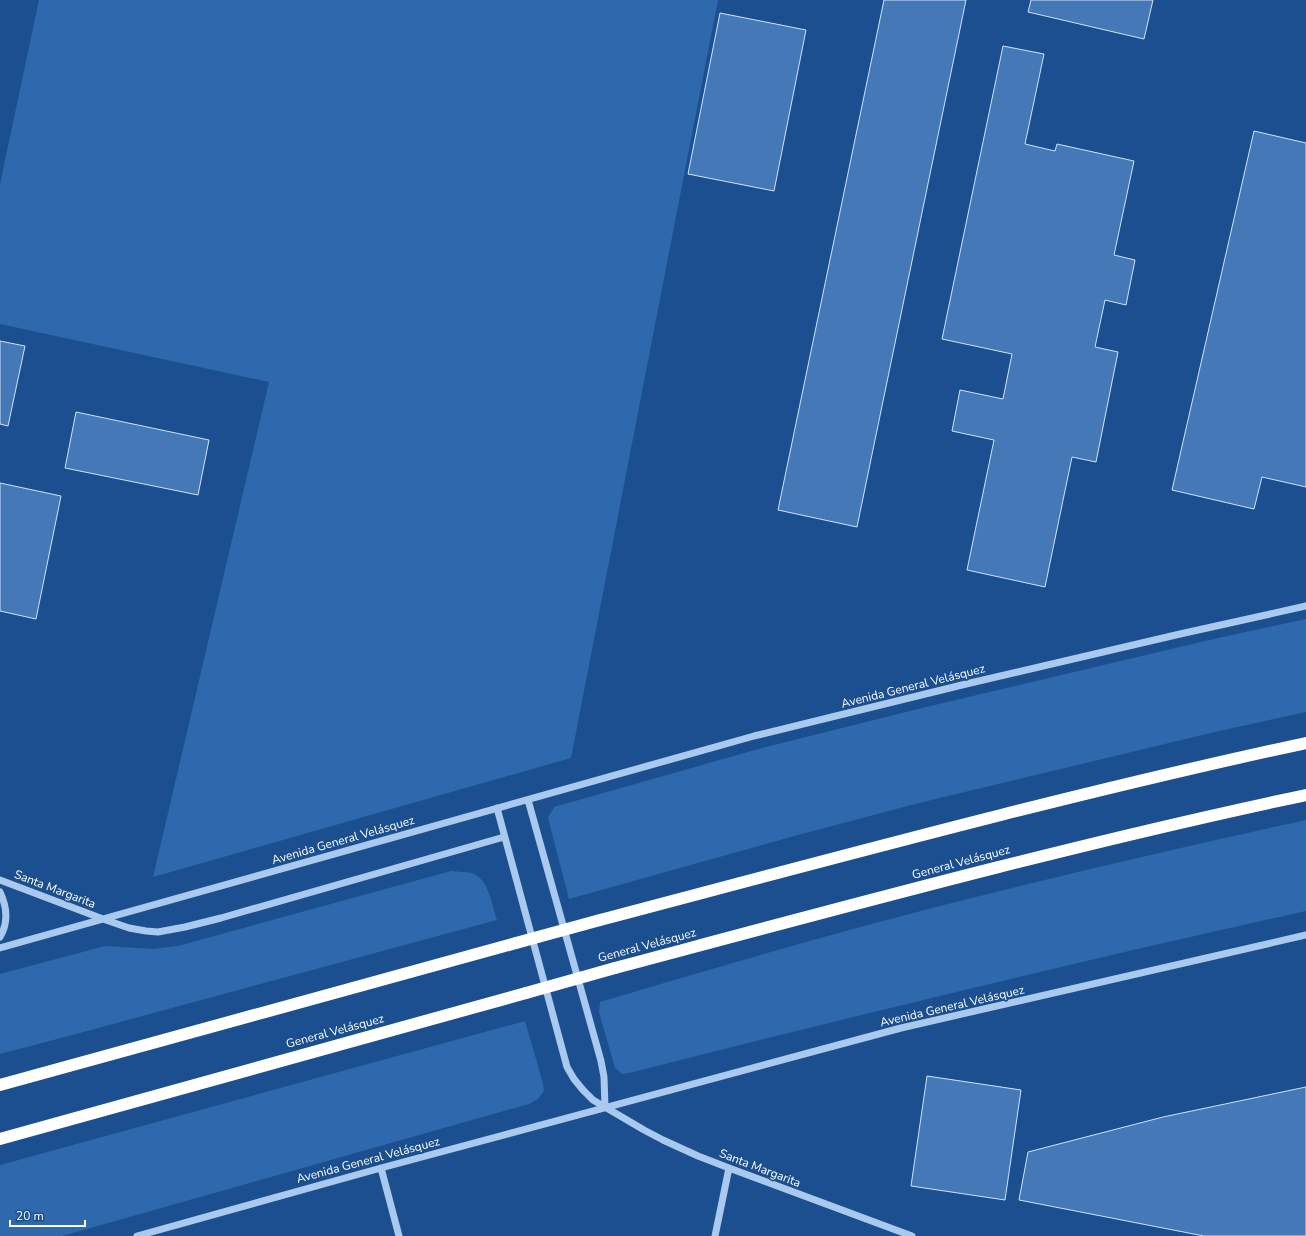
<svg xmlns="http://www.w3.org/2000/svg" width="1306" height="1236" font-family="'Nunito Sans',sans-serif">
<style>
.green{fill:#2e69ad}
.building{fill:#4478b7;stroke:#cfe3fa}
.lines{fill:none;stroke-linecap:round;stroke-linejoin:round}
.minor{stroke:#a9c9ee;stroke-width:7}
.highway{stroke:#fff;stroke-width:12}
.highway-bridge{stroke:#fff;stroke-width:12}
.labels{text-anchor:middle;stroke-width:3.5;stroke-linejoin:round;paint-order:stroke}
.street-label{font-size:12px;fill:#fff;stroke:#1b4f8f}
</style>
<rect width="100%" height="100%" fill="#1b4f8f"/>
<path class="green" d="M39,0H718L571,758L153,877L269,382L0,324V184Z
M1306,619V712L1219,731L919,803L798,835L569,899L548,818L554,807L762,748L922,708L1218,638Z
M1306,820V911C1080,961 854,1016 629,1073L622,1074L615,1068L599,1012L600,1002C688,976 776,950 864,926C1011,887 1158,852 1306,820Z
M451,871C459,872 469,871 476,875C490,884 492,906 497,920L65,1037L0,1054V974L105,946L153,949L178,946Z
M525,1021L543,1083L544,1091L538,1099L529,1104L62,1236H0V1165Z"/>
<path class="building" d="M884,0H966L857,527L778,510Z
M1031,0H1153L1144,39L1028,12Z
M720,13L806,30L774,191L688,174Z
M1003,46L1044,54L1025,144L1055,151L1057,144L1134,161L1114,255L1135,260L1126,305L1105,300L1095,347L1118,352L1096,462L1072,457L1045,587L967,570L994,440L952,431L960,390L1003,399L1012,354L942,339Z
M1254,131L1306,143V487L1262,477L1254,509L1172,490Z
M0,341L25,346L8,426L0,424Z
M76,412L209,440L198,495L65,468Z
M0,483L61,496L36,619L0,611Z
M927,1076L1021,1090L1005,1200L911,1186Z
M1306,1087V1236H1204L1019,1200L1028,1152L1163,1117Z"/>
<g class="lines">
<path class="minor" d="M528,800L601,1061L604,1077L605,1107
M497,808L567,1067L574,1079L583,1090L593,1100L644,1130L663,1140L698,1156L729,1168L912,1236
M0,880L103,919L129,928L146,931L158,932L185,927L221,918L504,837
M0,892C7,907 9,922 0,937
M0,948L754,736L966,684L1180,634L1306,606
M381,1168L399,1236
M137,1236L381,1168L901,1028L1306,935
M715,1236L729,1168"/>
<path class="highway" d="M600,920C835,858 1069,794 1306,743
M615,968C844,907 1074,844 1306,795
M0,1085L516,943
M0,1139L526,993"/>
<path class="highway-bridge" d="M516,943L600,920
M526,993L615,968"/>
</g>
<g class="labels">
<g class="street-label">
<text transform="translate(913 686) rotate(-14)" y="4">Avenida General Velásquez</text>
<text transform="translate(343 840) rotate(-16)" y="4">Avenida General Velásquez</text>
<text transform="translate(961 862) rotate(-15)" y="4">General Velásquez</text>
<text transform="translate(55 889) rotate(21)" y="4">Santa Margarita</text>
<text transform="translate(647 945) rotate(-15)" y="4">General Velásquez</text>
<text transform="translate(952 1006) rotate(-13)" y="4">Avenida General Velásquez</text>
<text transform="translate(335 1031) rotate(-15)" y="4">General Velásquez</text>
<text transform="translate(368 1160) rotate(-15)" y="4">Avenida General Velásquez</text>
<text transform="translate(760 1168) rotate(21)" y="4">Santa Margarita</text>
</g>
</g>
<path d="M10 1220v6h75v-6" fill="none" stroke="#ffffff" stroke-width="2"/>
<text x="16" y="1220" font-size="12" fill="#ffffff" stroke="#1b4f8f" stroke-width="3" paint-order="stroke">20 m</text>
</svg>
